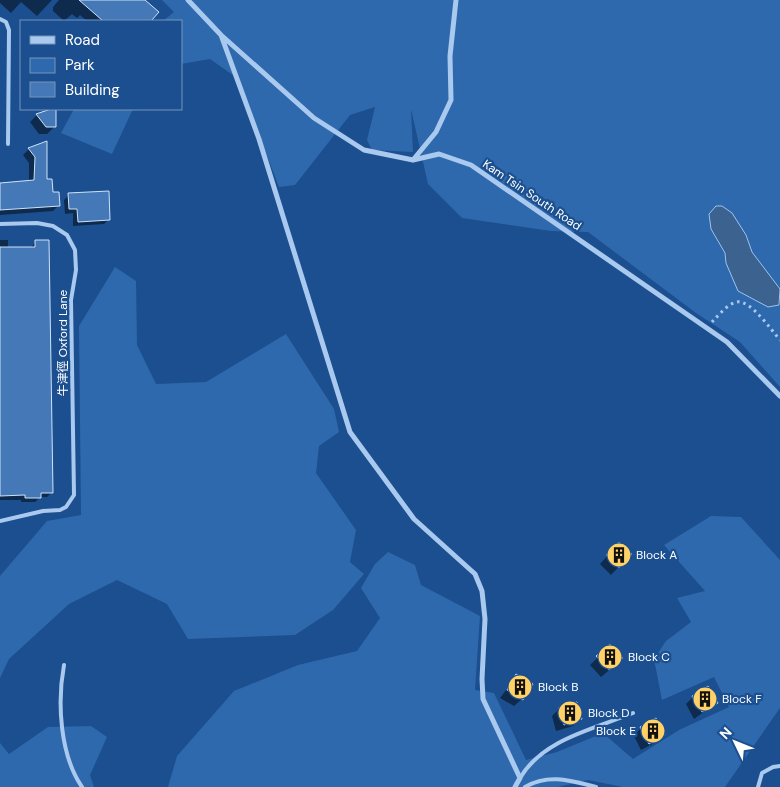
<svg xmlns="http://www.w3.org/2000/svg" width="780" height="787" font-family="'DM Sans','Noto Sans SC',sans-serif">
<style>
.green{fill:#2e69ad}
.water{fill:#3c6290;stroke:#9cc4f0}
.shadow{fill:#0007}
.building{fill:#4478b7;stroke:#cfe3fa}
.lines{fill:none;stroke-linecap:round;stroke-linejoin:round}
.path{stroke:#a9c9ee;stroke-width:3;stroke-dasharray:2.5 4;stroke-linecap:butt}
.service{stroke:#a9c9ee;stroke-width:4}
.minor{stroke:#a9c9ee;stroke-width:5}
.labels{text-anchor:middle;stroke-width:4.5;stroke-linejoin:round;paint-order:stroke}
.street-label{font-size:12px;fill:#fff;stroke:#1b4f8f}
.poi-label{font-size:12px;fill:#fff;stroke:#1b4f8f;text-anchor:start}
</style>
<rect width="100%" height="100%" fill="#1b4f8f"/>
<path class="green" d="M162,0H780V289L752,252L746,235L717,240L725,253L726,263L780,305V387L740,342L696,313L588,232L551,231L462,218L428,184L411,109L413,152L372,150L367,140L375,107L350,115L295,185L279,187L237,78L210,59L181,64V21H163L174,12Z
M74,109H133L112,154L61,133Z
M115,267L136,281L137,345L156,384L206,382L286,334L334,409L339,432L319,446L316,473L356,530L350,562L364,574L333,610L295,635L188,639L167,604L117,580L69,604L9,659L0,678V576L47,521L81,515L79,326Z
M711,516L741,517L780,560V708L725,787H623L588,780L558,787H168L177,756L234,691L298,665L357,651L380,618L361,588L375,564L388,552L415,565L421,585L480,616L475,690L494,693L526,760L557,752L603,733L633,759L679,730L729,707L714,677L662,700L654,659L666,641L691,622L677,598L705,591L664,545Z
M91,726L107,737L90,775L94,787H0V743L9,754L48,727Z"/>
<path class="water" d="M716,206H722L732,213L746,235L752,252L780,289L779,305L768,307L738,291L726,263L725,253L711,229L709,214Z"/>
<path class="shadow" d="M0,0H52L37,16L21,2L11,13L0,3Z
M59,0H144L157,12L149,21H87L80,15L77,18L72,14L64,21L53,11V7Z
M54,109V127L47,134H39L30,122L37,115Z
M46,143V181L59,205L53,211L0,215V184L29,182V163L23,155L29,149Z
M69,195L109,219L104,224L73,226V213L65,214L64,200Z
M0,240H8V248H31L36,241L52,492L47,497H40L35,502H21V500H0Z
M619,543L631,554L611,575L600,564Z
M610,646L614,666L601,677L590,665Z
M517,676L522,699L514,706L500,698Z
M693,697L716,703L694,719L686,704Z
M560,708L581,719L573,726L556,731L552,716Z
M641,728L664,735L656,742L641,750L634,736Z"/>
<path class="building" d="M79,0H145L159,12L151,21H103Z
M51,109H56V127H46L36,114Z
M47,141V179H52L53,192H59L60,206L0,210V183L34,180L35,157L28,148Z
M109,191L110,220L78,222L77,209H69L68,193Z
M35,240H49L53,493H41V498H25V495L0,496V247H35Z
M619,542L632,554L619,568L606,555Z
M610,644L623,658L609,670L596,656Z
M516,674L533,684L523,700L507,690Z
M708,686L718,703L702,712L692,696Z
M577,702L582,719L564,725L559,707Z
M656,718L665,735L649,744L640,727Z"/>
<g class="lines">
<path class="path" d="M712,322C719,315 727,304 737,302C750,299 772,331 780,340"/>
<path class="service" d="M0,19L6,22L9,30L8,144
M0,224L37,223L53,226L67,235L75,250L76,270L71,300L74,495L66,507L60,510L43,511L0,521
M64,665C57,703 60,755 82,787
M520,778C543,739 594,729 633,713
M525,787C549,773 572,781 596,787
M758,787L762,773L773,767L780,766"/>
<path class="minor" d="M188,0L221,35L314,118L364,150L413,160L439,154L471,165L727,342L780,396
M221,35L259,139L350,432L414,519L475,574L482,591L485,619L482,679L483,699L520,778L515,787
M413,160L436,132L451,100L450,56L456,0"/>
</g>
<defs>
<symbol id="building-disc" viewBox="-11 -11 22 22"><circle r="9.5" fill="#ffd166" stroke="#1b4f8f"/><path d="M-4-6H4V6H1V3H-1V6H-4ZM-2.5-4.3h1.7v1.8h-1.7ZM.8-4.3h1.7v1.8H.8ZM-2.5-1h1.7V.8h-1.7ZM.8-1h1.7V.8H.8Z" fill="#111"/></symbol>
</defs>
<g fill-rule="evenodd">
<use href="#building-disc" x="605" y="541" width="28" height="28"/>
<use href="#building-disc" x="596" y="643" width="28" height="28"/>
<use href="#building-disc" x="506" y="673" width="28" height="28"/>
<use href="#building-disc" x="691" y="685" width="28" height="28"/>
<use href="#building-disc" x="556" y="699" width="28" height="28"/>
<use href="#building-disc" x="639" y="717" width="28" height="28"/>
</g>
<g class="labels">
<g class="street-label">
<text transform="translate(532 195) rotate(34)" y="4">Kam Tsin South Road</text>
<text transform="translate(63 343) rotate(-90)" y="4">牛津徑 Oxford Lane</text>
</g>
<g class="poi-label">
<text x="636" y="559">Block A</text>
<text x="628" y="661">Block C</text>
<text x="538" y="691">Block B</text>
<text x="722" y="703">Block F</text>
<text x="588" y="717">Block D</text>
<text x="636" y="735" text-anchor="end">Block E</text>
</g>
</g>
<rect x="20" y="20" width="162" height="90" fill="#1b4f8f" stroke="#7695bc"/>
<rect x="30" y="36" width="25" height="8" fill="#a9c9ee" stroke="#7695bc"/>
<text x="65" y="45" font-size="15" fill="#ffffff">Road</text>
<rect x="30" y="58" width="25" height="15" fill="#2e69ad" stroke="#7695bc"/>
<text x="65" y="70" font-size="15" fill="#ffffff">Park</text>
<rect x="30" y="82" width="25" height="15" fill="#4478b7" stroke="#7695bc"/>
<text x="65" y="95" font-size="15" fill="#ffffff">Building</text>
<g transform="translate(735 742) rotate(313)" stroke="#1b4f8f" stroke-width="4" paint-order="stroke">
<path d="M0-4L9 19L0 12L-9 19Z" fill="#ffffff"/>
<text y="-8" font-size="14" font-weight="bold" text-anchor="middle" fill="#ffffff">N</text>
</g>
</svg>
